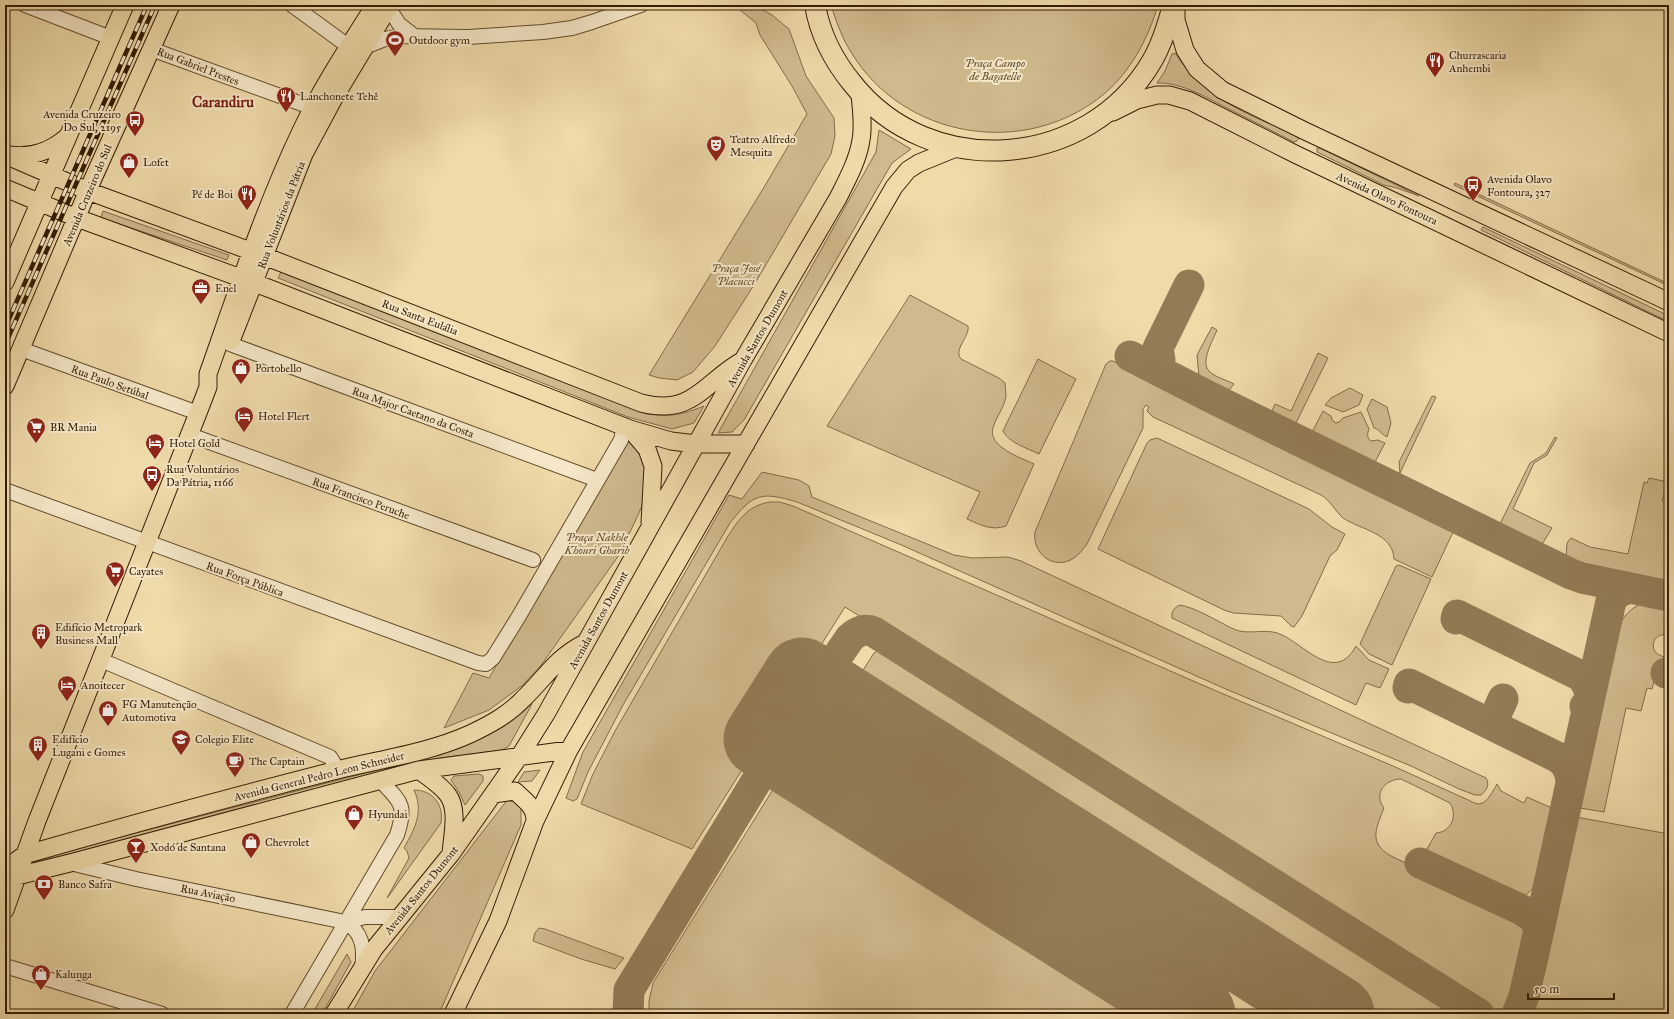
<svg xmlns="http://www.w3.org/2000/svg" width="1674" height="1019" font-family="'IM FELL Great Primer',serif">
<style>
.green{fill:#cfba8d;stroke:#826c47}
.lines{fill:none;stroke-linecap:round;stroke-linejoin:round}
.taxiway{stroke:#927c56;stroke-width:31}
.runway{stroke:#927c56;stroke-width:77}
.minor-casing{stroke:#634c2b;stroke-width:16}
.major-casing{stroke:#341d01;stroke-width:19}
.highway-casing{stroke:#341d01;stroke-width:22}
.minor{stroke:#f5e7c8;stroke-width:14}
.major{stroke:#efdaaa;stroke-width:17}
.highway{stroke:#efdaaa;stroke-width:20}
.rail-casing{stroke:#341d01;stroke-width:4.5}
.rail{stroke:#f5e7c8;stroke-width:3;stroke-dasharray:9;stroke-linecap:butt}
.labels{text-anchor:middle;stroke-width:4;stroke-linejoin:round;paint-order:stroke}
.poi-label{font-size:11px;fill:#341d01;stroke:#f5e7c8;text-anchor:start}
.park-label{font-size:11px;font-style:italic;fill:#624c2b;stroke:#f5e7c8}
.street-label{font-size:11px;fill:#341d01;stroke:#f5e7c8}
.district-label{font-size:15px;font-weight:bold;fill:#7a1f14;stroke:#f5e7c8}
</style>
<rect width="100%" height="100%" fill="#efdaaa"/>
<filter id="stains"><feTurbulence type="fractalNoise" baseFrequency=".005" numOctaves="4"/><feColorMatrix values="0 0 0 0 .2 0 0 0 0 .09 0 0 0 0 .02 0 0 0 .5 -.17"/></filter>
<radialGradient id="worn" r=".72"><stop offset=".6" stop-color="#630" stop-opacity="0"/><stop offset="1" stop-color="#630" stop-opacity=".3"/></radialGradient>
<path class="green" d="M734,5H754L772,15L789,29L806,76L834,118L835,136L831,154L754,285L715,346L693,372L677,380L659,378L649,375L763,189L807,114L792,86L760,35L756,23Z
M831,5H1158C1148,39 1131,71 1104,94C1026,159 903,139 851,52C842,38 836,21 831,5Z
M1175,53C1183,65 1192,76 1203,85C1227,108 1267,122 1297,136L1299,138L1297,141L1294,142C1273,131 1252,121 1231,110C1209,99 1182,82 1157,83L1165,71L1172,54Z
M879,130L911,149L892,163L744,420L732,432L718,433L876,152Z
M1317,148H1320L1419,196L1397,188L1384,185L1317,152Z
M1455,183L1669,284V286L1454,185Z
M103,211L229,255L227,260L101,218Z
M1483,227L1669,316V322L1481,230Z
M281,272L647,414C672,417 681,415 704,406L694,423L672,429L628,417L278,278Z
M910,295L968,326C970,337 953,349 961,359L999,378L1005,383C1005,387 1006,392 1006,396C1005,406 996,417 993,428C987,446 1021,458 1034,464L1006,526C991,531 981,525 967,519L980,492L827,426Z
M1212,327L1217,330C1213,340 1200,362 1209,371C1214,377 1227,380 1234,384L1230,389L1223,390L1199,377L1197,355Z
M1318,353L1328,358L1295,425L1271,413L1275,404L1291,411Z
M1038,359L1076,379L1039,454C1027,448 1009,443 1003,431Z
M1110,361H1113L1454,530L1432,577L1394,559C1393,533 1361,530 1343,518C1335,511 1331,501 1321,495L1153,417L1147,411L1149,407L1146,405L1143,409V428L1087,544C1083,549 1079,555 1074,558C1054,571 1032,554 1035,532L1106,364Z
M1350,388L1363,395L1359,405L1343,412L1325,405L1331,398Z
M1432,396L1436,397L1400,473L1399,462Z
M1372,399L1387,407L1391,423L1387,437C1381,434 1379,429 1374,428L1367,409Z
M1323,411L1331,416L1332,420L1336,423L1339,422L1343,418L1361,412L1369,429C1367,434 1367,438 1371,441L1378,440L1385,443L1374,464L1311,434Z
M1555,437L1557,438L1547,455L1534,463L1513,509L1552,528L1541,546L1499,526L1530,463L1546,453Z
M1157,438L1309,509L1332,527L1345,534L1337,550L1330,556L1302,616L1294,627L1291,626L1281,616L1233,613L1224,610L1098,549L1147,443L1150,440Z
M628,441L632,442L644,456L648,490L639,513L619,555L542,664L523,685L489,710L444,728L473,673L489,678Z
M762,472L799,480L809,486L812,497L954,555L972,558L1008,557L1021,561L1486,778C1490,785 1487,790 1481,795H1475L1459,789L1411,766L1228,690L899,544L797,502C760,491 753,494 730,523L623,705L588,772L577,799L573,801L566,798L583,752L729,495L742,499Z
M1649,478L1668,482L1662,501L1669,503V584L1587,568L1566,559L1567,543L1571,538L1590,547L1628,554L1644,482L1647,483Z
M770,502H780L793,506L1207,687L1393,766L1466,799C1470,801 1476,804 1479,804C1487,804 1494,789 1497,784L1501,791L1524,803L1527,797L1554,809L1537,882C1532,891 1526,896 1515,899L1428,858L1427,849L1436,833C1451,832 1458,816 1450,803L1401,779C1385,779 1373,794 1384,808C1376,828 1368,843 1391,856L1517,916L1526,924L1528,929L1508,1008L1502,1014L1489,1013L845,607L692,849L581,804L593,774L615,731L728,536C739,519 749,505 770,502Z
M1399,565L1431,579L1392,665L1369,654L1360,644L1396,566Z
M1641,604L1669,608V635C1649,631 1647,658 1669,657V665L1659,663L1652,689L1647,688L1641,711L1626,708L1604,812L1580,808L1618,628C1623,617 1629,609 1641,604Z
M1180,605C1195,608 1208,616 1222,623C1227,626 1233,629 1239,631C1253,634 1269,628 1282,635C1306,646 1335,684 1356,646L1369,660L1389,669L1380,688L1366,683L1356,705L1172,618C1171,611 1174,608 1180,605Z
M882,648L892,650L900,654L1468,1014H1339L855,709L847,701V695L874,653Z
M532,703L531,706L509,746L502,750L440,758L43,861L44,857L457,749L484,737L506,725Z
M796,765L806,767L1197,1014H649V1001L653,983L785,770Z
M540,770L532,781L518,782L524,772Z
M479,774L483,776V781L465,805L459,792L451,780L454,776Z
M414,790C433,790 444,805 441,823L388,897L387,898L409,858L407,851L404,848C415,828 424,812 414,790Z
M516,798L521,804V825L439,1014H351L375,971L508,799Z
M1576,817L1669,834V1014H1529L1539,980Z
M539,928L545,929L624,958L615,969L581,959L533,941L535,933Z
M347,954L351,962L322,1014H312Z"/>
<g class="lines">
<path class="taxiway" d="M1130,356L1212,398L1571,574L1582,578L1669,596
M1160,360L1158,348L1189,285
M1456,619L1457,615L1581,676C1588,685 1594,697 1585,706
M1666,673H1669
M1408,688L1409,684L1557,757C1567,763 1571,772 1571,784
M1499,708L1503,699
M953,816L834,740L822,727L816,710L814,696L819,683L850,638C857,631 866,628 874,632L1479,1014
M1420,863L1522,910L1531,916L1540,926
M628,1014L629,990L776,749C797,725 816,733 840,747
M1517,1014L1524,996L1533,957L1611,601L1617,593L1629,588"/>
<path class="runway" d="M1197,1014L762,739L802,676L1336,1014"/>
<defs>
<path id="minor" d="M25,5L111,38
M292,5L348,46L362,48L385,39L401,36L468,37L543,32L572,28L592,22L641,5
M388,7L399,24L413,35
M151,49L313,108
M230,344L597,480
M21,349L198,413
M190,435L533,560
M5,490L478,663L486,664L493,658L519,616L621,440L624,426
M101,660L330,757L338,770
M70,863L136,879L345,922C362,931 365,949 362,967
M345,922L365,917H399
M5,966L162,1014
M292,1014L397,835C407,805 401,802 380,780"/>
<path id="major" d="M1176,5V20L1185,50L1197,69L1222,90L1305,131L1669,302
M1113,112L1137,100L1157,95H1169L1190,101L1295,154L1669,333
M5,155L88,191L264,256L641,403C692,416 702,385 740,362
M10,155C33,158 51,151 68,136
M5,188L77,218L268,288L630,429L671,441L696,444H746
M5,282L125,5
M231,341L304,154L334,98L390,5
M5,386L92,181L171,5
M630,429L647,449L653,466L650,523
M419,770C429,778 441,785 448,795C459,810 452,836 451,854
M494,794L515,791C524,800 536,807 535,821
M5,869L24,855C128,825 232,797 337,770C381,759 428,753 470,734C489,725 508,715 523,699C545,678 556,658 583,644
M9,874L17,876L70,863L419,770L569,750
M5,910L37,821L198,413L208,387V374C237,292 264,209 301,131C322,87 349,46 375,5
M334,1014L374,949L451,854L519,757L546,714L743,360L838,198C847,180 858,160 861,140C864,125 861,109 860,93
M453,1014L498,921L535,821L569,750L894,187L908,170L919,163L956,148"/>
<path id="highway" d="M815,5C820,34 834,61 852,83C930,182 1088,170 1152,61C1162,44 1168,24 1173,5"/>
</defs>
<use href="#minor" class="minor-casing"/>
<use href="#major" class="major-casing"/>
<use href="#highway" class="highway-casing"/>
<use href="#minor" class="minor"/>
<use href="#major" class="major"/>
<use href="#highway" class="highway"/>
<defs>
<path id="rail" d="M5,328L147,5
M5,345L155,5"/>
</defs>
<use href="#rail" class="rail-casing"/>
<use href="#rail" class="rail"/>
</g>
<defs>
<symbol id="stadium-pin" viewBox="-11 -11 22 30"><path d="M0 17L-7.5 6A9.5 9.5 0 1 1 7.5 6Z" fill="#8f2418" stroke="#f5e7c8"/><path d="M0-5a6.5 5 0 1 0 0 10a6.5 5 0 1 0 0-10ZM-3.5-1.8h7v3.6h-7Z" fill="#fff"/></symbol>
<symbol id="restaurant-pin" viewBox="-11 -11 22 30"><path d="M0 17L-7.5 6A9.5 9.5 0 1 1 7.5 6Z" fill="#8f2418" stroke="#f5e7c8"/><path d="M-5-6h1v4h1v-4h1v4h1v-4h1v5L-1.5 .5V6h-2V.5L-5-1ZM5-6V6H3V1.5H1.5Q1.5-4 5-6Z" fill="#fff"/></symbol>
<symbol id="bus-pin" viewBox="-11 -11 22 30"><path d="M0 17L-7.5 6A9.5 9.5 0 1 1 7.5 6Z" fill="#8f2418" stroke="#f5e7c8"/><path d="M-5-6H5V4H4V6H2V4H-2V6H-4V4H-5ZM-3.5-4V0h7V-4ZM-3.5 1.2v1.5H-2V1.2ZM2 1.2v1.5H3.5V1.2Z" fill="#fff"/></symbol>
<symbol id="theatre-pin" viewBox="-11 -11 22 30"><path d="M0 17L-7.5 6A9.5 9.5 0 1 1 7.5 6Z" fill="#8f2418" stroke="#f5e7c8"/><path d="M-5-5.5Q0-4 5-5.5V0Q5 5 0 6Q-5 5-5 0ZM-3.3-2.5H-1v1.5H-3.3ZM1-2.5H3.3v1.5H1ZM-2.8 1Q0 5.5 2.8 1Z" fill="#fff"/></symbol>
<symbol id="shop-pin" viewBox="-11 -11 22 30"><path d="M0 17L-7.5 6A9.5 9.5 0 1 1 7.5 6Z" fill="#8f2418" stroke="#f5e7c8"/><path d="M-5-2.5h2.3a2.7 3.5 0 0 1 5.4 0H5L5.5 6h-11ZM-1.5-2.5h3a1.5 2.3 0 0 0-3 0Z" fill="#fff"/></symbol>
<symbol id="office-pin" viewBox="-11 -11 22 30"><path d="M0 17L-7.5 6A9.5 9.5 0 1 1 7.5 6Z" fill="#8f2418" stroke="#f5e7c8"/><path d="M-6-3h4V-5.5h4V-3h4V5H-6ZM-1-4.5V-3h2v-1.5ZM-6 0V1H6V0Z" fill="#fff"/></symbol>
<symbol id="hotel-pin" viewBox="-11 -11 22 30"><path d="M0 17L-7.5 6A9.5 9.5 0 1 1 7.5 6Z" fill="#8f2418" stroke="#f5e7c8"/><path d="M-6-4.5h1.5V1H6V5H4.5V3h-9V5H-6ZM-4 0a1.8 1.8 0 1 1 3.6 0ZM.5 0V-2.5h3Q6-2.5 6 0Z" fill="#fff"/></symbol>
<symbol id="supermarket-pin" viewBox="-11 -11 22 30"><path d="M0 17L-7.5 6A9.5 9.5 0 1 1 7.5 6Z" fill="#8f2418" stroke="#f5e7c8"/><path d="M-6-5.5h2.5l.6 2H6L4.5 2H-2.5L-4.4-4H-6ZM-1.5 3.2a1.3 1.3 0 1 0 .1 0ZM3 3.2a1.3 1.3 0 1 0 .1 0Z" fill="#fff"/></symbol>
<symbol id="building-pin" viewBox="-11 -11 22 30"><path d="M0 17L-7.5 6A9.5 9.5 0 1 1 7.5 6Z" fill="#8f2418" stroke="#f5e7c8"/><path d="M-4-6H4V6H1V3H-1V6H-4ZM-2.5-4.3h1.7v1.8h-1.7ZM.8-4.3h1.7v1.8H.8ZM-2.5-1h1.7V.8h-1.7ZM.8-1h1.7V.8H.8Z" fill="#fff"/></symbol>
<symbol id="school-pin" viewBox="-11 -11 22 30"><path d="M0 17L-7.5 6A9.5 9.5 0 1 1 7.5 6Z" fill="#8f2418" stroke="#f5e7c8"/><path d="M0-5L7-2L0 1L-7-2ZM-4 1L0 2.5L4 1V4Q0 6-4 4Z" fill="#fff"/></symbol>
<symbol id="cafe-pin" viewBox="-11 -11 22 30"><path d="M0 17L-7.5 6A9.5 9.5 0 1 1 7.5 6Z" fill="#8f2418" stroke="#f5e7c8"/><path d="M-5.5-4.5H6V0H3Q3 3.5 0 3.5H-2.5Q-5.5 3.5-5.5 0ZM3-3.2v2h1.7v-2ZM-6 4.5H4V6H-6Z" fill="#fff"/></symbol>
<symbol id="bar-pin" viewBox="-11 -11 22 30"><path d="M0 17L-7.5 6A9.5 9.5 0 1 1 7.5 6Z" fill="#8f2418" stroke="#f5e7c8"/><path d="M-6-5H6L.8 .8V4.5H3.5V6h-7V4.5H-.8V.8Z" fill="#fff"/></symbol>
<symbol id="bank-pin" viewBox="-11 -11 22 30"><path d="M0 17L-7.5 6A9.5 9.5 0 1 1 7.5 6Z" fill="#8f2418" stroke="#f5e7c8"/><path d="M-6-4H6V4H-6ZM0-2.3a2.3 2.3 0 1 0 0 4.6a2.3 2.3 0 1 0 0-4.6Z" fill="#fff"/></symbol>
</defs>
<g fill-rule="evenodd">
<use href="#stadium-pin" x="384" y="29" width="22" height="30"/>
<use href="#restaurant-pin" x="1424" y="50" width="22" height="30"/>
<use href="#restaurant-pin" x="275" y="85" width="22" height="30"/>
<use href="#bus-pin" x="124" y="109" width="22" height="30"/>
<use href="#theatre-pin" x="705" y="134" width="22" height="30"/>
<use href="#shop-pin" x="118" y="151" width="22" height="30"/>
<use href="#bus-pin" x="1462" y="174" width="22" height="30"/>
<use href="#restaurant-pin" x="236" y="183" width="22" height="30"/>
<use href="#office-pin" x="190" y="277" width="22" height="30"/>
<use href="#shop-pin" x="230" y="357" width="22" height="30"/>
<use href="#hotel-pin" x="233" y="405" width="22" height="30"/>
<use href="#supermarket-pin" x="25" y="416" width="22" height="30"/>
<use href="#hotel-pin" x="144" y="432" width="22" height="30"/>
<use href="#bus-pin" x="141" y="464" width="22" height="30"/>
<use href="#supermarket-pin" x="104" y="560" width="22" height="30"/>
<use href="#building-pin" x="30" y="622" width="22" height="30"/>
<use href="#hotel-pin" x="56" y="674" width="22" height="30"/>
<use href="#shop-pin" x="97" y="699" width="22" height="30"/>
<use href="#school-pin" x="170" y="728" width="22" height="30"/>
<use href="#building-pin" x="27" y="734" width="22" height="30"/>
<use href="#cafe-pin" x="224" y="750" width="22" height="30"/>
<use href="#shop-pin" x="343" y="803" width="22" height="30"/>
<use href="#shop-pin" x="240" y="831" width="22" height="30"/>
<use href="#bar-pin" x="125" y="836" width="22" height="30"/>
<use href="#bank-pin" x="33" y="873" width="22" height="30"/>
<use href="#shop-pin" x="30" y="963" width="22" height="30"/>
</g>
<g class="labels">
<g class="poi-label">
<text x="409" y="44">Outdoor gym</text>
<text x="1449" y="59">Churrascaria<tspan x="1449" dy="13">Anhembi</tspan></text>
<text x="300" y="100">Lanchonete Tehê</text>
<text x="121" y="118" text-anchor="end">Avenida Cruzeiro<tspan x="121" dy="13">Do Sul, 2195</tspan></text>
<text x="730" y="143">Teatro Alfredo<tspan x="730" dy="13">Mesquita</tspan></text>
<text x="143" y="166">Lofet</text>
<text x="1487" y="183">Avenida Olavo<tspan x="1487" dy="13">Fontoura, 327</tspan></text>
<text x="233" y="198" text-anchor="end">Pé de Boi</text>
<text x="215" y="292">Enel</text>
<text x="255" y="372">Portobello</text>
<text x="258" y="420">Hotel Flert</text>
<text x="50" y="431">BR Mania</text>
<text x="169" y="447">Hotel Gold</text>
<text x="166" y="473">Rua Voluntários<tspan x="166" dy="13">Da Pátria, 1166</tspan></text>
<text x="129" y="575">Cayates</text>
<text x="55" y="631">Edifício Metropark<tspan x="55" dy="13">Business Mall</tspan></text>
<text x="81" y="689">Anoitecer</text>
<text x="122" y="708">FG Manutenção<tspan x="122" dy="13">Automotiva</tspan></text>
<text x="52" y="743">Edifício<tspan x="52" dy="13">Lugani e Gomes</tspan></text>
<text x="195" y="743">Colegio Elite</text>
<text x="249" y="765">The Captain</text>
<text x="368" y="818">Hyundai</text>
<text x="265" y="846">Chevrolet</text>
<text x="150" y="851">Xodó de Santana</text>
<text x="58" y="888">Banco Safra</text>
<text x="55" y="978">Kalunga</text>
</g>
<g class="park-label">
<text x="995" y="67">Praça Campo<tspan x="995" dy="13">de Bagatelle</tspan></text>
<text x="736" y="272">Praça José<tspan x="736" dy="13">Placucci</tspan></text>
<text x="597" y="541">Praça Nakhle<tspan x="597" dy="13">Khouri Gharib</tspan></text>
</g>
<g class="street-label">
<text transform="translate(198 66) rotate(21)" y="4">Rua Gabriel Prestes</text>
<text transform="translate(87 195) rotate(-67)" y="4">Avenida Cruzeiro do Sul</text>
<text transform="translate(1387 198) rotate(25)" y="4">Avenida Olavo Fontoura</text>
<text transform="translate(281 215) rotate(-69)" y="4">Rua Voluntários da Pátria</text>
<text transform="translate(420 317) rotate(21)" y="4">Rua Santa Eulália</text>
<text transform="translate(757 338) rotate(-60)" y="4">Avenida Santos Dumont</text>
<text transform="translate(110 382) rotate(20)" y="4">Rua Paulo Setúbal</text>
<text transform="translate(413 412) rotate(20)" y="4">Rua Major Caetano da Costa</text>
<text transform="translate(361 498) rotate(20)" y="4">Rua Francisco Peruche</text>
<text transform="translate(245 579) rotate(20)" y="4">Rua Força Pública</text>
<text transform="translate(598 620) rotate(-61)" y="4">Avenida Santos Dumont</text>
<text transform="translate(319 776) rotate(-14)" y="4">Avenida General Pedro Leon Schneider</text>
<text transform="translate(421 890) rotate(-51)" y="4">Avenida Santos Dumont</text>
<text transform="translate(208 893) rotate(11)" y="4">Rua Aviação</text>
</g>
<g class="district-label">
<text x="223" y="107">Carandiru</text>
</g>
</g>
<rect width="1674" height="1019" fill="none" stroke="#efdaaa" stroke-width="20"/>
<rect x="6" y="6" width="1662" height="1007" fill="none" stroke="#341d01" stroke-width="2"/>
<rect x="10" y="10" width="1654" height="999" fill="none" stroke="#341d01"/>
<path d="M1528 993v6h86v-6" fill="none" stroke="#341d01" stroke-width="2"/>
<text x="1534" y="993" font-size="12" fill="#341d01" stroke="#f5e7c8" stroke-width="3" paint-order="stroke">50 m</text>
<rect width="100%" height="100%" filter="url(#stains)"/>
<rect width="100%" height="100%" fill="url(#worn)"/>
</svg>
